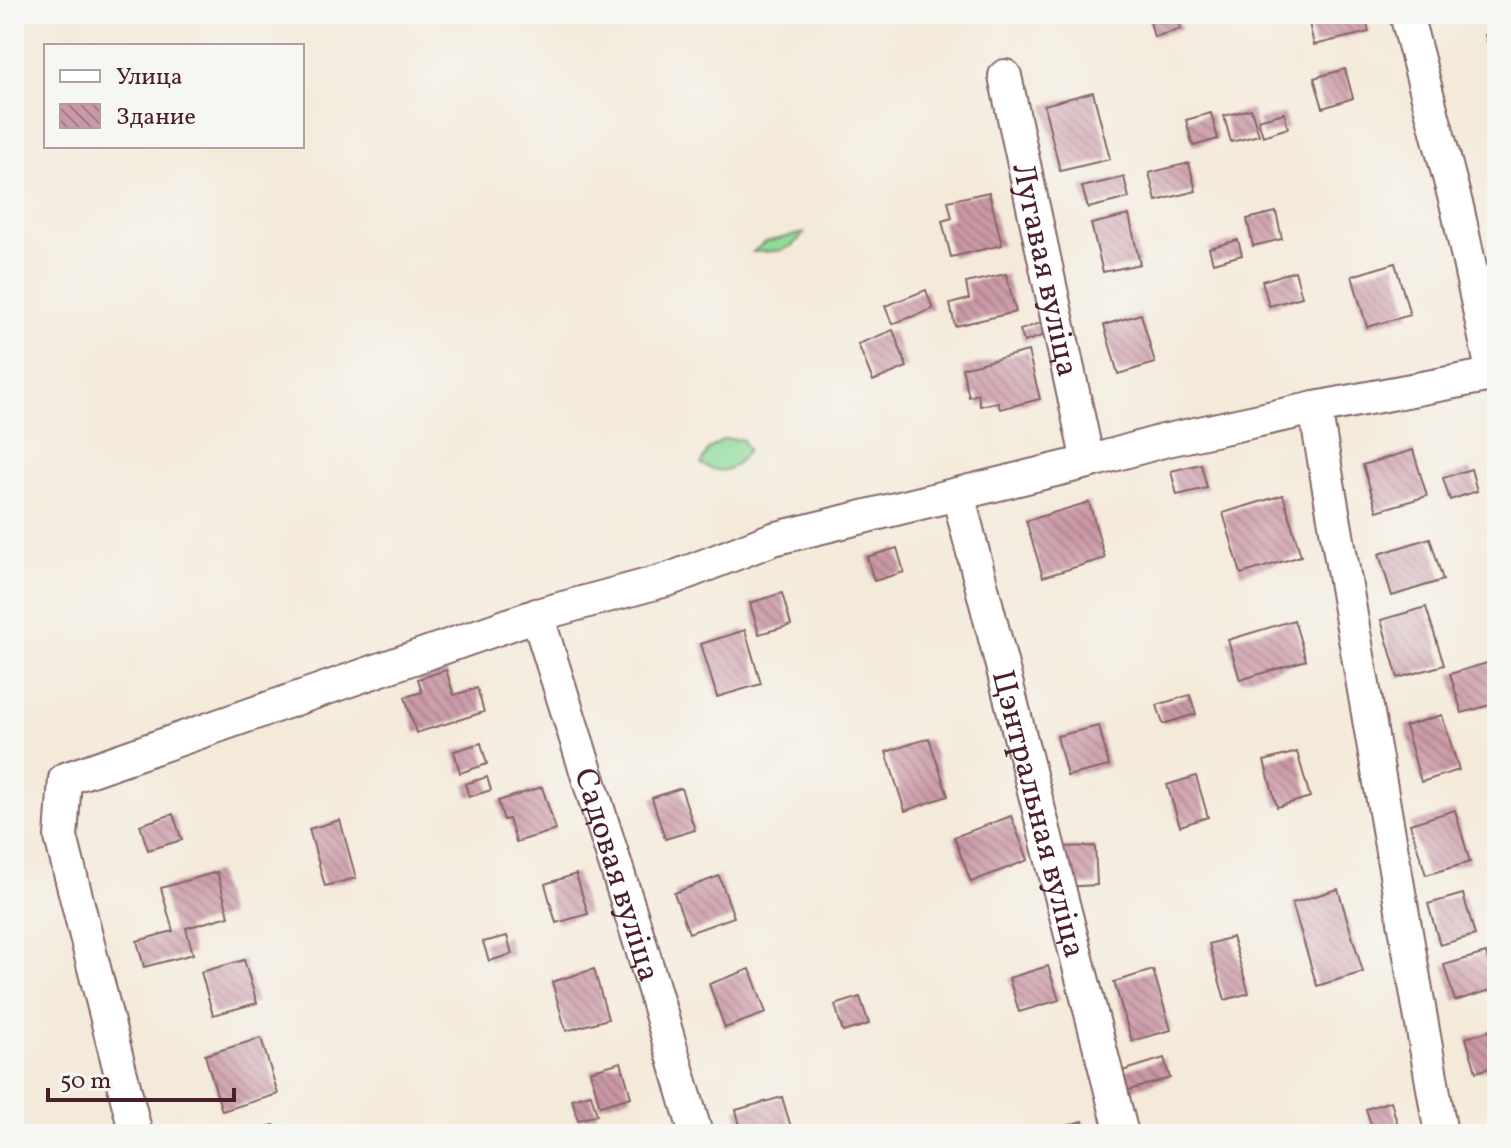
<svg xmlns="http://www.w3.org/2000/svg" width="1511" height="1148" font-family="Vollkorn,serif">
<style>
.grass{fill:#8fdb98;stroke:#6c7d62;stroke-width:2}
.building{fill:url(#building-back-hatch)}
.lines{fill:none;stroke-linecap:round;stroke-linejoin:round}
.minor-casing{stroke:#866668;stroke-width:36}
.minor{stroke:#fff;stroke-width:32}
.labels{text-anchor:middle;stroke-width:8;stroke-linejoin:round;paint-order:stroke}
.street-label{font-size:32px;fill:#4a1f2b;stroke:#f6f6f2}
</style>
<defs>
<pattern id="building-back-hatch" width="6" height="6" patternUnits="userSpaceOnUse" patternTransform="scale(2)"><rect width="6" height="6" fill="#ca98a6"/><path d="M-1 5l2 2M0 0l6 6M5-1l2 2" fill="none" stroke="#a67b87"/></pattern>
</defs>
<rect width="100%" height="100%" fill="#f6f6f2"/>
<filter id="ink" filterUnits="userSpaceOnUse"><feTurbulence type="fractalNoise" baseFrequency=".0125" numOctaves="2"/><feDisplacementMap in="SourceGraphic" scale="16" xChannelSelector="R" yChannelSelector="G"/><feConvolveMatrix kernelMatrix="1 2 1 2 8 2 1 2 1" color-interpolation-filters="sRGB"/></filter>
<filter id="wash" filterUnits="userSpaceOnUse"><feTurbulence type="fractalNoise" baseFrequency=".006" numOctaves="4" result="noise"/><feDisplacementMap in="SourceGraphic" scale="32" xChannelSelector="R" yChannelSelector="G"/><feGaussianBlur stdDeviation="1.8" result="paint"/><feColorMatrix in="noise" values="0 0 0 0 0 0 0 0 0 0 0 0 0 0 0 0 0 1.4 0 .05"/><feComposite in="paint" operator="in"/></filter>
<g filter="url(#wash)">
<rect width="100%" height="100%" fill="#f4ead9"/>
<path class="grass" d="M804,233C789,254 777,251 753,252L765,242Z
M724,439H742L748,450C734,470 723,477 701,464L708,450Z"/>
<g id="blocks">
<path class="building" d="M1148,14H1177L1181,29L1154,37Z
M1307,14H1365L1369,32L1314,45Z
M1497,31V73H1496L1485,35Z
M1345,69L1353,98L1323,108L1314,78Z
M1093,92L1110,159L1060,171L1044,105Z
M1251,109L1259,135L1231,142L1224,116Z
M1211,113L1218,139L1193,146L1186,120Z
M1284,113L1288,128L1263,136L1258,120Z
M1189,163L1196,191L1156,201L1149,173Z
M1124,177L1129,198L1088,208L1082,187Z
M989,192L1002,245L951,257L942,221L952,218L948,201Z
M1276,212L1282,239L1253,246L1247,219Z
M1129,215L1140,264L1103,272L1091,224Z
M1238,240L1242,255L1213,263L1209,248Z
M1395,263L1410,315L1367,327L1352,276Z
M1295,271L1302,297L1269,306L1262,281Z
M1006,274L1016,312L955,326L950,304L969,299L966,283Z
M926,290L933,309L892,324L885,306Z
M1141,314L1155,363L1118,374L1104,325Z
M1043,322L1048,334L1024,342L1020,330Z
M893,330L907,367L873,381L858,344Z
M1028,351L1040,399L1000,409L998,402L980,406L978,394L969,397L962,368Z
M1413,450L1427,496L1377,511L1363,465Z
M1201,464L1207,488L1177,495L1171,471Z
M1471,469L1477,491L1450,500L1443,478Z
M1283,495L1301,556L1241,574L1223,513Z
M1089,502L1105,558L1043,577L1026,521Z
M1430,538L1443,580L1392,596L1379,554Z
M897,548L904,572L874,581L867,557Z
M782,593L791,625L759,634L750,603Z
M1426,607L1444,665L1398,678L1381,620Z
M1294,620L1306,660L1240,680L1228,640Z
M745,630L761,684L717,697L701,644Z
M1497,660V703L1462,713L1450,674Z
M446,670L454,695L477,688L484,712L416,733L405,697L422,692L418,679Z
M1190,695L1196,714L1163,724L1157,705Z
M1442,715L1459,770L1421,782L1405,726Z
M1099,726L1109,766L1067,776L1057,736Z
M929,738L948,796L905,811L886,752Z
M481,743L487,764L460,773L454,751Z
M1297,752L1310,797L1277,807L1264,761Z
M1196,776L1208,817L1180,826L1167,785Z
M487,777L491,790L469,797L465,784Z
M542,787L556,830L516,842L509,819L504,820L498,801Z
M681,788L695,830L665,839L652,798Z
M1455,810L1470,862L1426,875L1410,824Z
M173,814L182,840L148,850L140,825Z
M1011,816L1028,860L971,882L954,837Z
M340,820L356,878L325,886L309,829Z
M1095,846L1097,885L1063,887L1061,847Z
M217,872L229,916L186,928L193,954L144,967L137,941L173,931L161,888Z
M576,874L588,914L556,923L545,884Z
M719,876L734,917L689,933L674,893Z
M1338,889L1363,972L1317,986L1292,903Z
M1463,894L1475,935L1440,945L1428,904Z
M507,936L512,954L489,961L483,942Z
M1232,937L1249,993L1225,1000L1209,944Z
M1486,953L1497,988L1455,1001L1444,965Z
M244,960L257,1003L213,1015L201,972Z
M1048,966L1059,1000L1019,1012L1009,978Z
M594,969L608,1019L566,1031L552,982Z
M750,969L766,1013L725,1028L709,984Z
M1153,970L1171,1030L1132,1041L1114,982Z
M860,997L869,1024L843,1032L835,1005Z
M1497,1028V1066L1476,1072L1466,1038Z
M261,1038L278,1094L222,1111L205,1055Z
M1164,1058L1170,1078L1119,1093L1113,1074Z
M621,1062L631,1097L600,1106L590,1071Z
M591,1094L597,1115L578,1120L572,1099Z
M782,1097L793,1134H742L736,1110Z
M1391,1101L1400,1134H1374L1366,1109Z
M1083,1121L1087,1134H1054L1053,1130Z
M274,1125L277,1134H244V1133Z"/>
</g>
</g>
<g filter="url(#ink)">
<use href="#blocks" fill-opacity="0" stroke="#866668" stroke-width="2"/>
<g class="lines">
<defs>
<g id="minor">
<path d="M1406,14L1458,211L1493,375"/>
<path id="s1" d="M1005,76L1088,462"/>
<path d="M1315,408L1441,1134"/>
<path id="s2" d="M958,494L1122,1134"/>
<path id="s3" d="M537,615L642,949L696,1134"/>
<path d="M136,1134L61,837L65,779L537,615L670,579L773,539L1088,462L1163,441L1315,408L1497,374"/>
</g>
</defs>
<use href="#minor" class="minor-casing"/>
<use href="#minor" class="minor"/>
</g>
</g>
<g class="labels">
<g class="street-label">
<text dy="11" stroke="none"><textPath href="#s1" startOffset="198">Лугавая вуліца</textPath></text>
<text dy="11" stroke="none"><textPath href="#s2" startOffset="330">Цэнтральная вуліца</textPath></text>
<text dy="11" stroke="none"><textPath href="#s3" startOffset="272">Садовая вуліца</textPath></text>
</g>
</g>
<rect width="1511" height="1148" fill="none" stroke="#f6f6f2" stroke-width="48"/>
<rect x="44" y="44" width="260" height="104" fill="#f6f6f2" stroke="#b1a0a2" stroke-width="2"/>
<rect x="60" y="70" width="40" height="12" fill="#ffffff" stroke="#b1a0a2" stroke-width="2"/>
<text x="116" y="84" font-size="24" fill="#4a1f2b">Улица</text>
<rect x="60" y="104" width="40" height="24" fill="url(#building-back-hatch)" stroke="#b1a0a2" stroke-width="2"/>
<text x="116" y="124" font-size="24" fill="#4a1f2b">Здание</text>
<path d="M48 1088v12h186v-12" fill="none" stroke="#4a1f2b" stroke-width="4"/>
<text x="60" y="1088" font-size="24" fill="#4a1f2b" stroke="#f6f6f2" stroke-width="6" paint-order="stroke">50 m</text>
</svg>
